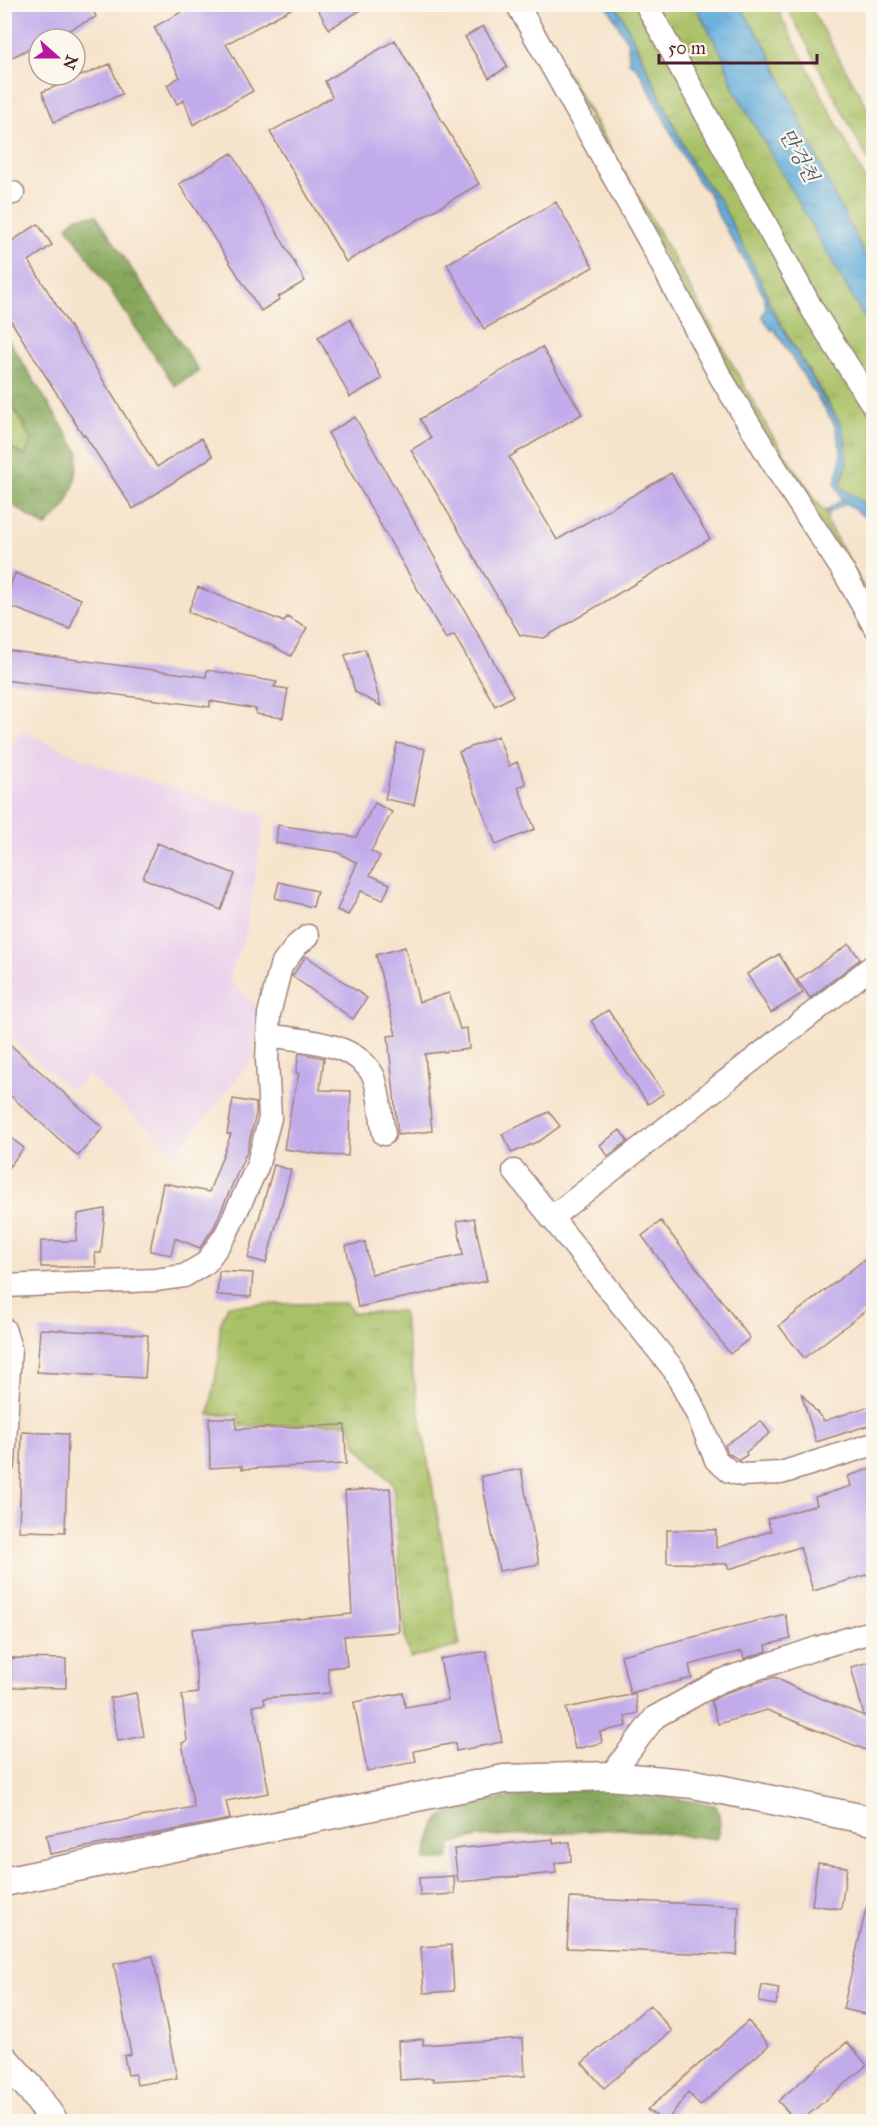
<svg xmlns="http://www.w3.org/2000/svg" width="878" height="2126" font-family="'IM FELL Great Primer','Noto Serif KR',serif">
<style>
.built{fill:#ead1ec}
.grass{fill:url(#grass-tufts);stroke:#7a7048;stroke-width:1.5}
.forest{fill:url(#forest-crowns);stroke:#686343;stroke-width:1.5}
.water{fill:url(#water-ripples);stroke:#566683;stroke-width:1.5}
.building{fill:#c1abeb}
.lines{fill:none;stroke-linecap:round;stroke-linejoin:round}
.minor-casing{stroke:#a0817b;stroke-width:25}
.tertiary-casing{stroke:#a0817b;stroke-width:31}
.minor{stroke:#fff;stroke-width:22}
.tertiary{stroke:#fff;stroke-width:28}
.labels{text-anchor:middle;stroke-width:4.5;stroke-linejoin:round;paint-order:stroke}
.water-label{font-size:20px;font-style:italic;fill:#545871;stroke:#fbf7ec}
</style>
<defs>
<pattern id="grass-tufts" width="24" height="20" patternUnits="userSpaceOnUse" patternTransform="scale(1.5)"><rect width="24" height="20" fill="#a9c166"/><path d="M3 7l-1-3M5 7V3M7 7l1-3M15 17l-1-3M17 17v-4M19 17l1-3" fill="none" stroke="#93a559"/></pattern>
<pattern id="forest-crowns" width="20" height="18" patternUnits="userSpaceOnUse" patternTransform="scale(1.5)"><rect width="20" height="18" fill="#86a75b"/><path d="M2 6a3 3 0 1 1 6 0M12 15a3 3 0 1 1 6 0" fill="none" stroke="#70874b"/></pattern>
<pattern id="water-ripples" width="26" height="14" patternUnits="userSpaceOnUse" patternTransform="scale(1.5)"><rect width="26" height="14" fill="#63addb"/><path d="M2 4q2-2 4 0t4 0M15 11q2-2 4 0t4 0" fill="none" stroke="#548cb2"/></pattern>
</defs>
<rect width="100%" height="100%" fill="#fbf7ec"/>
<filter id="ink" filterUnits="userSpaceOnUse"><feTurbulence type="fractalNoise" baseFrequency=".0167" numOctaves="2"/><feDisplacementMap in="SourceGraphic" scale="12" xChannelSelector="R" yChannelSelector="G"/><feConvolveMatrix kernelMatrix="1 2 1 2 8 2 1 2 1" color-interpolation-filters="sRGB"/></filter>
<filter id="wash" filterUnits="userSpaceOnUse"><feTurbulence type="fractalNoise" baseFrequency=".008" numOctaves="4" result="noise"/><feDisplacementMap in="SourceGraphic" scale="24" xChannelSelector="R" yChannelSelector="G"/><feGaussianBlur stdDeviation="1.35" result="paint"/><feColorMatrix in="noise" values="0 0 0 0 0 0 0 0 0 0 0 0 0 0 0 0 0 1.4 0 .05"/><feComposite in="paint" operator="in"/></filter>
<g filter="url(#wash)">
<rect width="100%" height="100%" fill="#f6e3cb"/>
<path class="built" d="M21,731L103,767L265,815L246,932L228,979L262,1012L252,1060L176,1153L88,1075L72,1090L5,1033V755Z"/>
<path class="grass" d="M528,5L676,262L770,432L821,508L828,514L827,522L873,604L758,426Z
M616,5H642L873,414V512L840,486L847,464L845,438L840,423L770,306L765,289L720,201L693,166L637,46Z
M649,5H695L723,57L734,89L873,333V404Z
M739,5H775L873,194V271L830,187L768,50Z
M786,5H809L873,118V169Z
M4,391L31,440L26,457L5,444Z
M345,1303L355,1313L402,1311L460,1646L410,1658L405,1638L393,1484L357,1446L349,1423L241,1426L238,1415H209L219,1358L220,1325L228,1305Z"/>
<path class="forest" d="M96,215L199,371L175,386L67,226L77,217Z
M5,334L79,453L75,482L65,507L45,527L11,504L5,493V444L25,456L31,440L5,391Z
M590,1789L637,1792L715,1805C721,1814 721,1829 716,1839L621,1829L478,1837L451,1844L448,1860H425C428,1849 430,1830 438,1821C457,1797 558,1791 590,1789Z"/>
<path class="water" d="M607,5H615L621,14L693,166L720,201L765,289L770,306L824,399L840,423L845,438L847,464L840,486L872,510L873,523L845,503L828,514L826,510L842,500L835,483L840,466L841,450L835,425L774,329L771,330L762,316L766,308L764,297L754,277L719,217L708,192L699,183L687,164L642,76L638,69L629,62L628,43Z
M695,5H739L768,50L830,187L873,271V333L734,89L723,57Z"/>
<g id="blocks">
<path class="building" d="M13,4H90L96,17L50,39H39V44L4,61V9Z
M196,4H300L226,44L253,91L193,125L184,100L177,104L167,85L180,77L154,27Z
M315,4H371L329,29Z
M483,26L508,67L489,78L465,37Z
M395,40L479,184L346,262L270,132L332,97L325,81Z
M110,64L122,94L54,122L42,92Z
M232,153L305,281L278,297L280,299L261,311L179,184Z
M556,202L593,267L484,329L447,264Z
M38,224L52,245L29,261L157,467L201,438L213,456L133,509L84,434L83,435L4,310V246Z
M350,319L382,379L350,397L318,337Z
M542,347L582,414L509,457L557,540L671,473L710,539L544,638L520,635L411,450L431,438L420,419Z
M355,417L513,696L495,706L454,635L446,639L328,433Z
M15,573L81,599L70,629L4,604Z
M198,587L284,622L287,617L307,628L291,656L271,645L188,612Z
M365,649L381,706L355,692L345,655Z
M4,650L206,677L207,670L277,682L274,687L288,689L283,718L256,714V709L210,701V707L4,680Z
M498,736L509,766L517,762L526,784L518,787L535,829L496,845L459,752Z
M397,743L425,749L414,805L385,799Z
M375,803L392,812L371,851L380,856L370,875L390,884L383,900L361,891L348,915L337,910L357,863L337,852L276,843L278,825L356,837Z
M157,843L235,874L221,910L143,878Z
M279,882L317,891L313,907L275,898Z
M849,944L860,959L810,998L797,980Z
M405,947L419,1002L449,993L460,1029L467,1028L469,1049L425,1054L432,1131L398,1135L388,1036L396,1035L376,955Z
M779,954L803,993L771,1013L747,974Z
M306,956L367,998L353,1019L292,976Z
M608,1010L664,1093L648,1104L591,1021Z
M4,1039L103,1128L78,1156L4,1090Z
M299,1053L324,1058L320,1090L351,1091L348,1156L326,1155L284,1149L292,1102L299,1074L296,1073Z
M233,1099L256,1103V1114L247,1151L214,1227L200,1248L175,1238L171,1255L150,1251L163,1183L209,1192L231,1134H227Z
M549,1112L560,1126L541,1140L512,1153L502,1134Z
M620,1130L628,1141L608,1156L600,1145Z
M4,1133L24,1148L4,1173Z
M274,1165L291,1170L266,1263L248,1258Z
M105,1209L101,1253H95L96,1267H41V1241H76L78,1214Z
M474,1218L487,1281L358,1307L346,1246L365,1242L371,1274L463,1255L457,1221Z
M661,1221L750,1338L730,1354L642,1236Z
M873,1253V1305L804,1358L779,1326Z
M219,1271L253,1273L251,1297L217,1295Z
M40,1329L148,1335L145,1378L37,1372Z
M801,1393L824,1421L873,1405V1424L816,1442Z
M209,1418H236V1429L345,1425L346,1464L242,1469V1466L210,1468Z
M761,1421L770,1433L746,1452L747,1455L739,1460L727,1452L725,1445Z
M22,1432L68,1434L65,1532L19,1531Z
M873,1468V1573L813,1591L800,1547L729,1569L727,1564L667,1563V1530H716V1548L771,1531L767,1519L817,1505L815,1497L851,1486L848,1476Z
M521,1469L539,1564L499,1571L481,1476Z
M390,1488L399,1632L344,1636L347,1666L328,1668L330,1693L264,1698L265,1704L253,1706L269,1793L226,1801L230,1819L50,1854L46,1835L194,1807L182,1743L187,1741L182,1695L198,1693L192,1629L352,1614L345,1491Z
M785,1614L791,1639L766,1645L767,1651L744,1659L742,1651L689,1665L692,1678L630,1693L621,1655Z
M486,1651L502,1742L456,1751L455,1743L414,1751L416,1762L367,1771L354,1702L403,1693L405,1707L448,1700L440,1659Z
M11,1658L66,1659V1688L11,1687Z
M873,1661V1753L767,1710L718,1724L711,1701L725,1693L775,1677L791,1686L864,1716L851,1667Z
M136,1693L144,1736L118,1741L110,1698Z
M635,1694L638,1713L625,1716L627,1726L600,1732L602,1743L575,1749L566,1708Z
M553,1839V1843L570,1842L571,1861L555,1863L556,1873L458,1882L454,1849Z
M818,1863L847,1867L841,1909L812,1905Z
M454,1876L455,1894L420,1896L419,1878Z
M570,1898L739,1906L737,1955L567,1948Z
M867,1905L873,1906V2016L843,2009Z
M451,1945L454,1991L424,1993L421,1947Z
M153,1956L177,2078L137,2085L135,2074L128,2075L124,2056L131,2054L114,1964Z
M762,1985L779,1988L776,2005L759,2002Z
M650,2005L672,2031L604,2088L582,2063Z
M748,2021L769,2045L700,2106L688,2092L667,2121H664L647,2110Z
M523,2038L525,2076L433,2081V2078L400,2080L398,2041L423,2039V2045Z
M847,2042L867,2065L801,2121H796L778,2101Z"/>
</g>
</g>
<g filter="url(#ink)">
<use href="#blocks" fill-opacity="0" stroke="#a0817b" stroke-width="1.5"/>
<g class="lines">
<defs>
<path id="minor" d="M517,4L651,244L720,376L777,470L845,574L874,626
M646,4L812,309L874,407
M4,193H13
M268,1035C302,1041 354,1041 373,1075C379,1087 381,1120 384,1134
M514,1171L674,1370L698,1416L716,1460L729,1471L742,1475L781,1473L874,1444
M551,1218L874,965
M4,1286L155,1280L184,1276L206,1263L226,1234L257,1167L270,1118L267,1060L269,1014L281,966L297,945L308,936
M4,1329L10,1348L4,1463
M610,1776L655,1717L720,1681L817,1648L874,1631"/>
<path id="tertiary" d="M4,1882L504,1779L610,1776L694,1784L874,1821
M4,2059L32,2090L54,2122"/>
</defs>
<use href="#minor" class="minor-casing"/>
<use href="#tertiary" class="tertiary-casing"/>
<use href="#minor" class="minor"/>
<use href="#tertiary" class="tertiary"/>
</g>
</g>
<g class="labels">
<g class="water-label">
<text transform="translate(799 155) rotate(61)" y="7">만겅천</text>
</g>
</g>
<rect width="878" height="2126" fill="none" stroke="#fbf7ec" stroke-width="24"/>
<g transform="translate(57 57) rotate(111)"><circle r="28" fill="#fbf7ec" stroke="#b4a19f" stroke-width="1.5"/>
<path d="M0-4.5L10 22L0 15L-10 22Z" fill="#b5179e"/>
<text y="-9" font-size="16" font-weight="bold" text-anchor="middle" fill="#4a1f2b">N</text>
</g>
<path d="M659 54v9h158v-9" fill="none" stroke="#4a1f2b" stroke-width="3"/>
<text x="668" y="54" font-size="18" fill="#4a1f2b" stroke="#fbf7ec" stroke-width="4.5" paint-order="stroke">50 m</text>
</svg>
